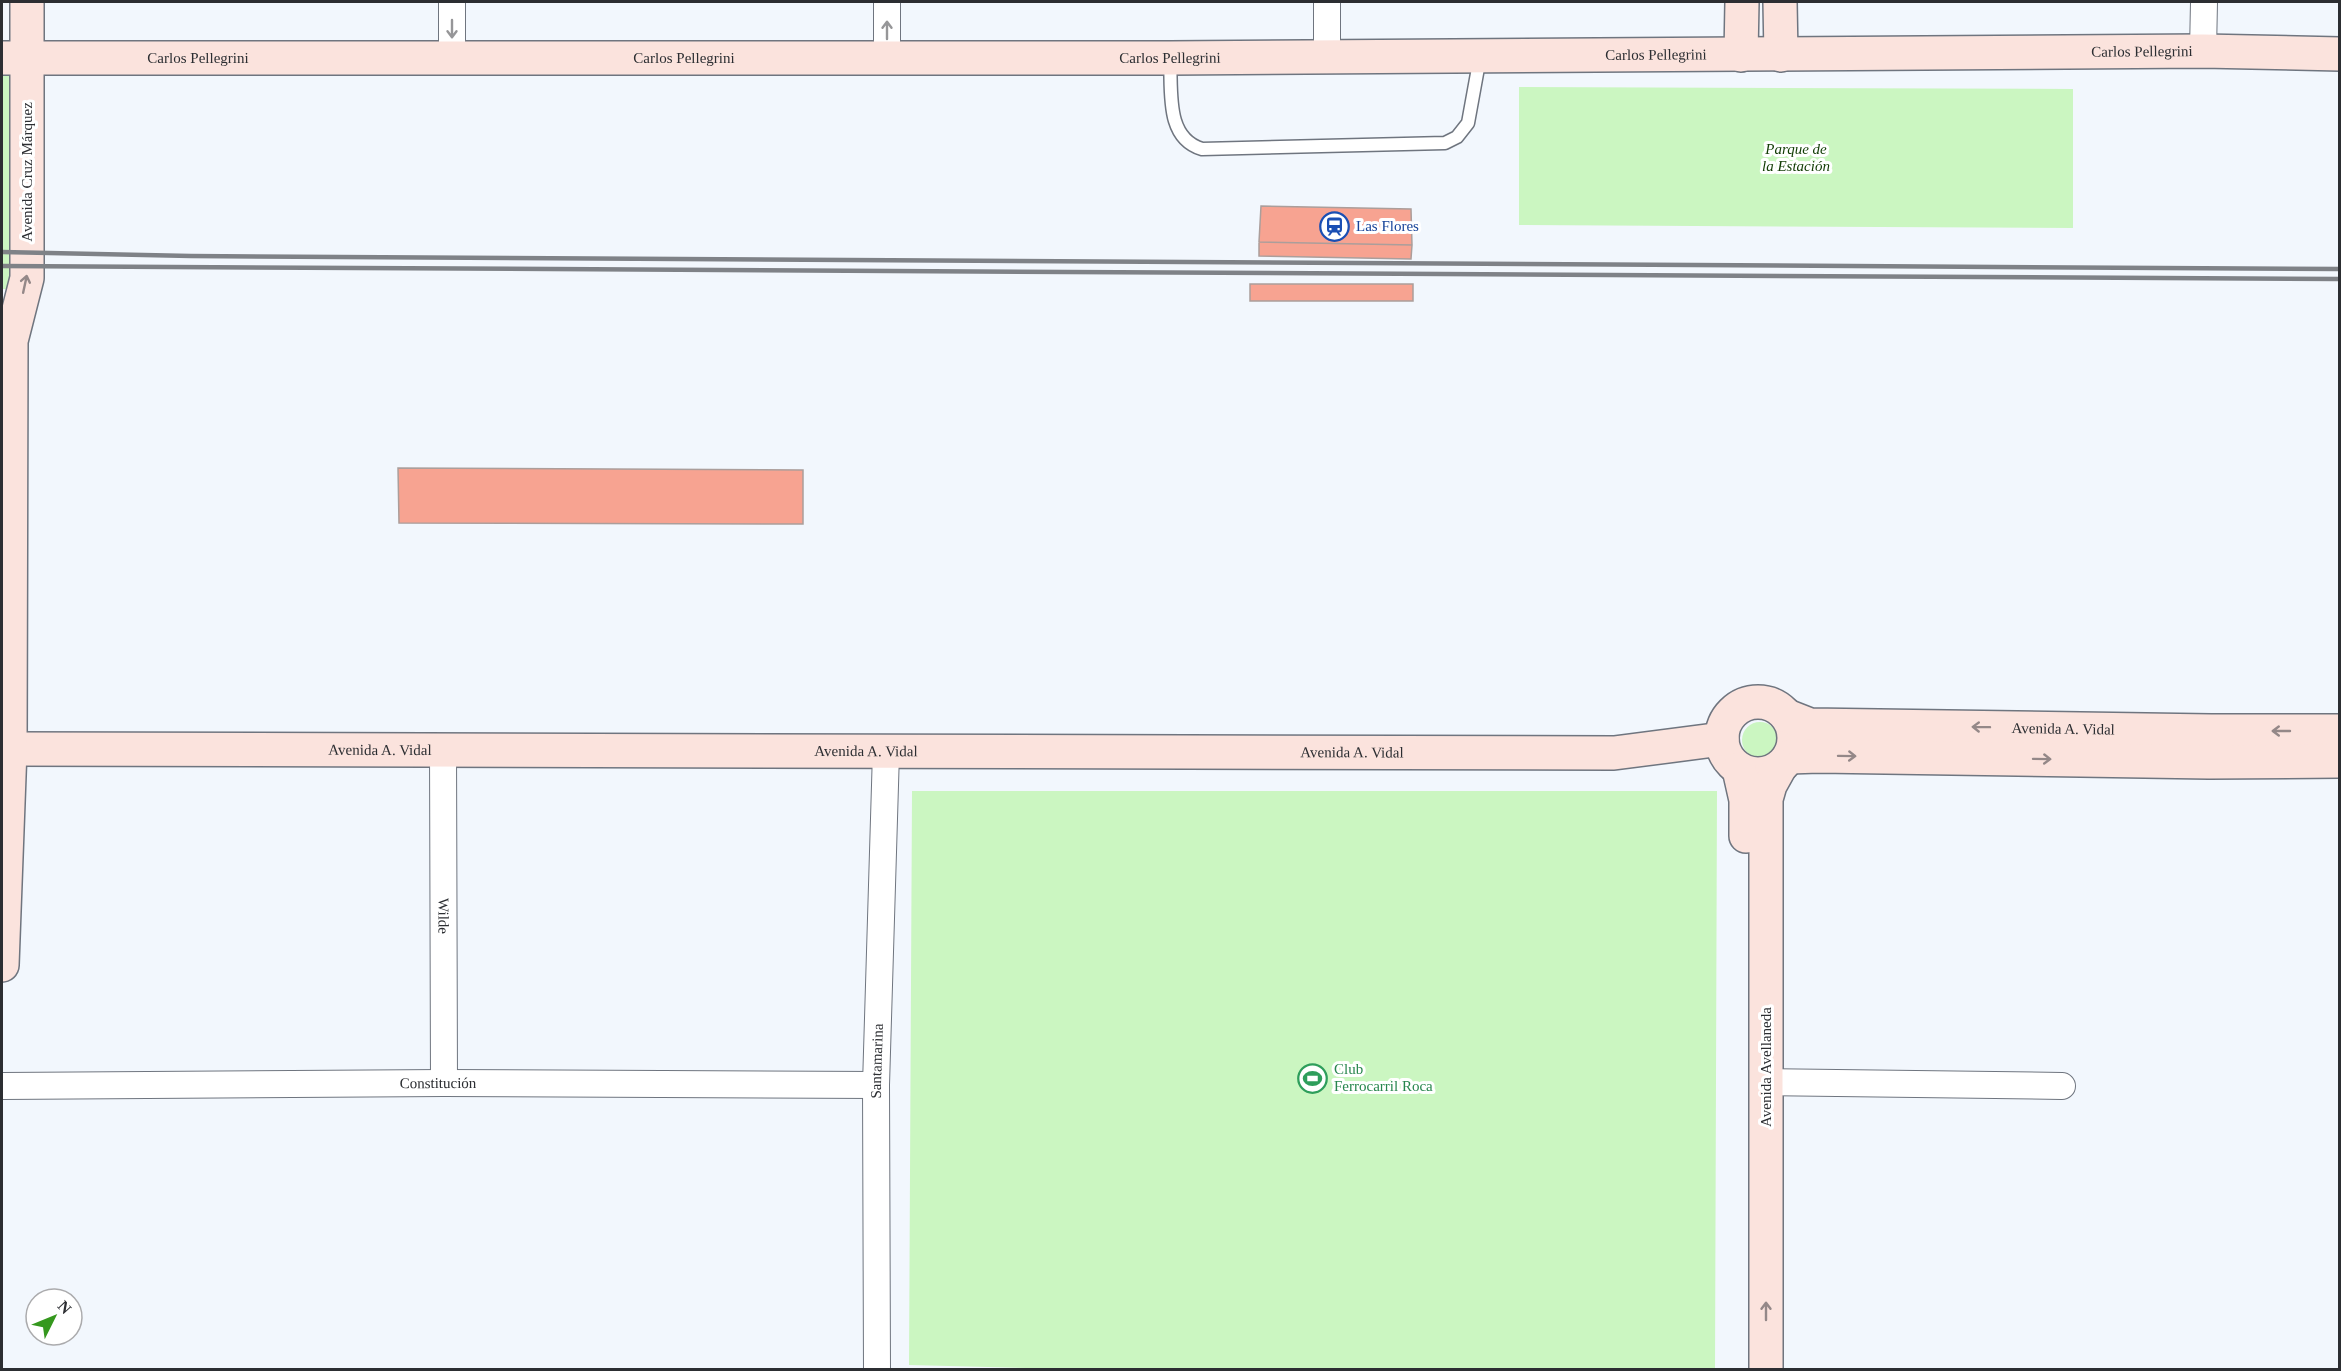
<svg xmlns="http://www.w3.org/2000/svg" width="2341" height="1371" font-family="'Times New Roman',serif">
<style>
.green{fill:#cbf6c1}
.building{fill:#f7a391;stroke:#ab9e9b;stroke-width:1.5}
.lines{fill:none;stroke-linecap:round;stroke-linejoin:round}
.lane-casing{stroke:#6f757f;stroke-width:15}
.street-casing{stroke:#6f757f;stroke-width:28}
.secondary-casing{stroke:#6f757f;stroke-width:36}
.lane{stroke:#fff;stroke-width:12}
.street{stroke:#fff;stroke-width:26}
.secondary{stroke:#fbe3dd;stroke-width:33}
.rail{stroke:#7f8287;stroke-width:4.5}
.oneway{stroke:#969698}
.oneway2{stroke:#948888}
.labels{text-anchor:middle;stroke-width:6;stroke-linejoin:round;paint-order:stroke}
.street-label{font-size:15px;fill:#2c2e32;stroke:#fff}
.park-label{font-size:15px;font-style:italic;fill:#113c04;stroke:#fff}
.transit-label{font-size:15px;fill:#164399;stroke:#fff;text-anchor:start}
.leisure-label{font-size:15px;fill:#27864d;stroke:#fff;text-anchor:start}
</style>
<rect width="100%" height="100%" fill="#f2f7fd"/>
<path class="green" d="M2,75L17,76L18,289H2Z
M1519,87L2073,89V228L1519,225Z
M1742 740a18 18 0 1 1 36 0a18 18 0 1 1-36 0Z
M912,791H1717L1715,1369L1107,1370L909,1365Z"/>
<path class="building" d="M1261,206L1411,209L1412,245L1259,242Z
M1259,242L1412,245L1411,259L1259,256Z
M1250,284H1413V301H1250Z
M398,468L803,470V524L399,523Z"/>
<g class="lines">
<defs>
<path id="lane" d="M1170,60C1172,91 1165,138 1202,149L1445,143L1457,137L1468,123L1480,57"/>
<g id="street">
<path d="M887,2V59"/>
<path d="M2203,51L2204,2"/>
<path d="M1327,56V2"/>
<path d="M452,57V2"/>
<path id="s1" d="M443,748L444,1083"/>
<path d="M1766,1082L2062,1086"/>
<path id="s2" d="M2,1086L444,1083L876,1085"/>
<path id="s3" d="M877,1370L876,1085L886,752"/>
</g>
<g id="secondary">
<path d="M1780,2L1781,55"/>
<path d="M1741,55L1742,2"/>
<path id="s4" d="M2,58H1170L2203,51L2340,54"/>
<circle cx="1758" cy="738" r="36"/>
<path id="s5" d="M1787,716L1810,725L2211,731H2340"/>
<path id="s6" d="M10,749L1614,753L1722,739"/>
<path d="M1789,757L1819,756L2209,762L2340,761"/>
<path d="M1739,769L1746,800V836"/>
<path d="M2,965L10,749L11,341L27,278V2"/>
<path d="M1766,1370V799L1770,785L1780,767"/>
</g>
</defs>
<use href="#lane" class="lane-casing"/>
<use href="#street" class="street-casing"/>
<use href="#secondary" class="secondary-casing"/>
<use href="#lane" class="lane"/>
<use href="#street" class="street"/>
<use href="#secondary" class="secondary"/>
<path class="rail" d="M2,252L191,256L2340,269
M2,266L2340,279"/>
</g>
<defs><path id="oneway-shaft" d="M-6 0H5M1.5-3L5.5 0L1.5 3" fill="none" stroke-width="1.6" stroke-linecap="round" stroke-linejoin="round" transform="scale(1.5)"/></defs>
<g class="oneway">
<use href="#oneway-shaft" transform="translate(452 29) rotate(90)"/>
<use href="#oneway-shaft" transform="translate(887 30) rotate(-90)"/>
</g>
<g class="oneway2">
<use href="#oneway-shaft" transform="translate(25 284) rotate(-78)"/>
<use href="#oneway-shaft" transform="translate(1981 727) rotate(-179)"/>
<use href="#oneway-shaft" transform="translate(2281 731) rotate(180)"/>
<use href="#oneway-shaft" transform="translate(1847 756) rotate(1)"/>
<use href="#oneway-shaft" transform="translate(2042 759) rotate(1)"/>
<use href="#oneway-shaft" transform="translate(1766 1311) rotate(-90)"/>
</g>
<defs>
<symbol id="station-ring" viewBox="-11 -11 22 22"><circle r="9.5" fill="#fff" stroke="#1a4fb4" stroke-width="1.5"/><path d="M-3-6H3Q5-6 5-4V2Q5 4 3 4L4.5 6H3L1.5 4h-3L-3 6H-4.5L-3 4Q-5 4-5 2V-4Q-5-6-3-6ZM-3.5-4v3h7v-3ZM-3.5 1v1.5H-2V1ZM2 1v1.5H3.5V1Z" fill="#1a4fb4"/></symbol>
<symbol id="stadium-ring" viewBox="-11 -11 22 22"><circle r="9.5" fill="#fff" stroke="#2e9e5b" stroke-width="1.5"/><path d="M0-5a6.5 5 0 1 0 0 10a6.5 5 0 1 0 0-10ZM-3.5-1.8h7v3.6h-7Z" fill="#2e9e5b"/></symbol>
</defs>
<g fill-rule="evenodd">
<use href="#station-ring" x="1318" y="210" width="33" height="33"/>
<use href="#stadium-ring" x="1296" y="1062" width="33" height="33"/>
</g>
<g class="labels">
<g class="street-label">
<text dy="5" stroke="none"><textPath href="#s4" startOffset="2140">Carlos Pellegrini</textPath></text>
<text dy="5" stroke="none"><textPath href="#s4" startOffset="1654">Carlos Pellegrini</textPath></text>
<text dy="5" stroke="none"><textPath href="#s4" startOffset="196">Carlos Pellegrini</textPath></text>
<text dy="5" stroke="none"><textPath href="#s4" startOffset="682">Carlos Pellegrini</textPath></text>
<text dy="5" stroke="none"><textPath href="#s4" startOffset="1168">Carlos Pellegrini</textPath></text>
<text transform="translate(27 172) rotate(-90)" y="5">Avenida Cruz Márquez</text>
<text dy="5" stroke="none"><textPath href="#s5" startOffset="278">Avenida A. Vidal</textPath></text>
<text dy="5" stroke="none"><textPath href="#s6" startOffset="370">Avenida A. Vidal</textPath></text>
<text dy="5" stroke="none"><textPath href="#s6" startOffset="856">Avenida A. Vidal</textPath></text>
<text dy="5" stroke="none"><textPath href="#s6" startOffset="1342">Avenida A. Vidal</textPath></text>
<text dy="5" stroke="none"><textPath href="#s1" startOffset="168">Wilde</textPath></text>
<text dy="5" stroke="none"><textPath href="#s3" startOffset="309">Santamarina</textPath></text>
<text transform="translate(1766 1067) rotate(-90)" y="5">Avenida Avellaneda</text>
<text dy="5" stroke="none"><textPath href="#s2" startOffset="436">Constitución</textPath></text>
</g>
<g class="park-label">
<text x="1796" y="154">Parque de<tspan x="1796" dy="17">la Estación</tspan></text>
</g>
<g class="transit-label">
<text x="1356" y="231">Las Flores</text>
</g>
<g class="leisure-label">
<text x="1334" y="1074">Club<tspan x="1334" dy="17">Ferrocarril Roca</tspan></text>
</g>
</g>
<rect width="2341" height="1371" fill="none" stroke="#2c2e32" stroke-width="6"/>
<g transform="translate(54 1317) rotate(47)"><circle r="28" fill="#ffffff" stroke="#ababad" stroke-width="1.5"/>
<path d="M0-4.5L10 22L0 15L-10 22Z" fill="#35981e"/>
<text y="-9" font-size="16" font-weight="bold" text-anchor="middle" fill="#2c2e32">N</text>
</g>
</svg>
